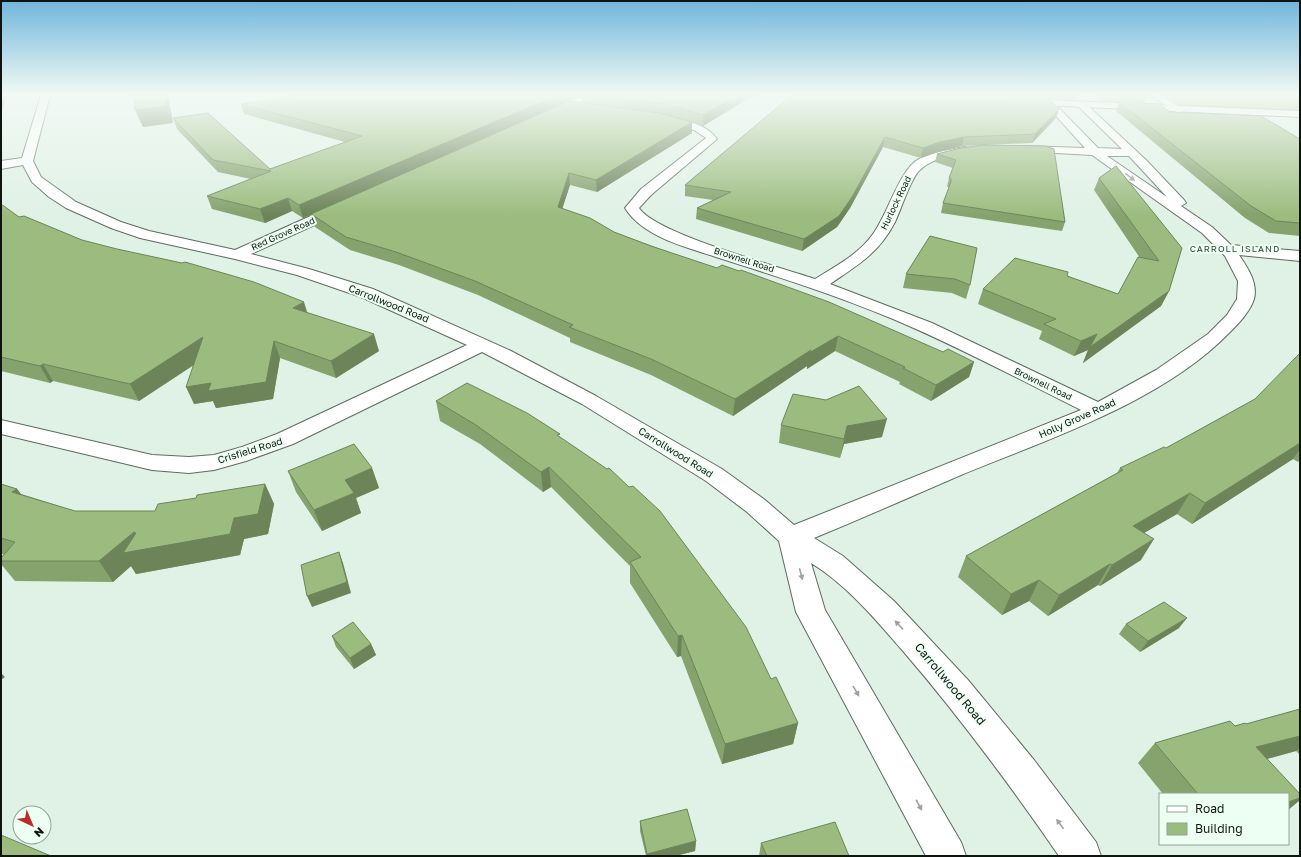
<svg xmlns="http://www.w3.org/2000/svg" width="1301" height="857" font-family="'Golos Text',sans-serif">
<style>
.forest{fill:#b5b06b}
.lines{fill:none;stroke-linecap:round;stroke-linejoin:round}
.minor-casing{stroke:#5c6b62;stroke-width:2}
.tertiary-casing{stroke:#5c6b62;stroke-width:2}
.minor{fill:#fff;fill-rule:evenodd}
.tertiary{fill:#fff;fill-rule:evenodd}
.wall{fill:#86a26d;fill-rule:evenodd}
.shaded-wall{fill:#6d8459}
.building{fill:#9cbc7f;stroke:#6d8459}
.oneway{fill:#9fa19f}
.labels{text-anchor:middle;stroke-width:4;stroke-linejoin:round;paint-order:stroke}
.far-street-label{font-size:9px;fill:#0e1410;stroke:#edfff3}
.far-neighbourhood-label{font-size:9px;letter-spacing:1px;fill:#3b4940;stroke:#edfff3}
.street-label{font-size:10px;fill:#0e1410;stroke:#edfff3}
.near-street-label{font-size:12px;fill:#0e1410;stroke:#edfff3}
</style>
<rect width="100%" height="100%" fill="#e0f1e6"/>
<path class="forest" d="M1165,95H1300V111L1180,106Z"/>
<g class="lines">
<defs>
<path id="minor" d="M41,95H50L33,161L41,177L76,202L121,222L149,231L235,250L335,205H345L347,208L345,211L251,254L309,269L373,289L511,351L596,396L722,469L765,500L794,525L1081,410C1019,379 957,346 893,319C835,295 776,276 716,257C686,247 643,237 625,208L641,189L706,138L694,130L660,123L659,121L660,119C677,115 708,125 717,139L651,195L639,208C656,234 780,267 815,279C836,266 859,254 873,234C888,214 899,170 919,159C932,152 950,150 964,147L968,148L970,150L968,152C952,156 932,158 920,170C911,177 901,210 895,222C879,253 858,265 830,284L932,323L1098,402L1156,370L1208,334L1227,315L1237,299L1238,281L1225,256L1202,233L1092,155L1020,151L1018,149L1024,146L1085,148L1047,106V102H1053L1098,148L1122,149L1078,106L1083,103L1086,104L1146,160L1184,200L1186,203L1181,206L1212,227L1231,245L1300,251V261L1239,255C1248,268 1258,283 1254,299C1250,312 1238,324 1229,333C1162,402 1048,439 961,475C912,496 863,518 814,538L843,556L894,601L968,680L1034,760L1096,842L1101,856H1059C1010,785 959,716 903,651C876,620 847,585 811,563L825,610L961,842L966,856H926L796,612L779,541L747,512L706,481L582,404L482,352L293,444L246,461L214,470L189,473L152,470L1,434V420L152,455L189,457L214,455L242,447L277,434L467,345L361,297L297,275L235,259L140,238L111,228L66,208L49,197L32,182L23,165L1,169V161L22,158ZM1107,156H1129L1167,197Z
M583,95H595L551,116H545L543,114Z
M1150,95H1161L1184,110L1179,113L1176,112Z"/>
<path id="tertiary" d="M1024,99L1300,111V117L1021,104V100Z"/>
</defs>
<use href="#minor" class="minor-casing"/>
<use href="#tertiary" class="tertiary-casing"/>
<use href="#minor" class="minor"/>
<use href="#tertiary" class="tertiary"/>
</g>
<path class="wall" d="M301,95H754L703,126L692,123V133L597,192L570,185L562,208L614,232L943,352L974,362L969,377L931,401L899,384L900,382L835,351L807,369V366L733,416L651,375L570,342V338L478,295L399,265L350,250L315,227L312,215L303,218L292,211L265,223L212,209L207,196L251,179L218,172L177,129L173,118L270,169L345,142L244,114L241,104ZM578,97L582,99V103L512,126Z
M792,95L1056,118L1032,143L962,146L938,152L921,158L883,147L850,208L837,227L802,251L696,219L697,208L713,200L685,196V185Z
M1002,95H1078L1073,100Z
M1097,95H1147L1144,103L1170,112L1300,139V236L1269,233L1245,218L1116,111L1119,103L1105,102Z
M961,148L1065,222L1062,231L941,213L943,203L949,187H947L949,178L953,168L935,162L937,154Z
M1099,178L1182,248L1169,291L1161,306L1083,363L1088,350L1074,356L1039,339L1042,331L978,304L983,289L1067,276L1118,294L1140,258L1094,190Z
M1,204L19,217L82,240L308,313L379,351L336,378L280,358L273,399L216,408L213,401L194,404V365L139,401L53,381L50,383L1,371Z
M930,236L970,285L966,299L952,293L903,288L906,274Z
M1300,355V460L1298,462L1293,459L1192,524L1177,514L1144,533L1141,560L1100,586L1098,585L1048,616L1029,601L1002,615L958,577L966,556L1117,473L1120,468L1166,448L1255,399Z
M436,401L560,438L771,679L798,723L793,744L722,764L681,656L677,657L630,583V566L551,487L543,492L480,444L440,421Z
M781,425L882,437L844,444L840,458L779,443Z
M372,468L379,488L356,498L361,513L322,531L296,492L288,471Z
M1,484L17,489L21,494L75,511H155L196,498L265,484L274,504L268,534L244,539L240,555L136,574L131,566L113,582L15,581L1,564V557L4,554H1Z
M1126,624L1179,628L1140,652L1119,634Z
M332,636L371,644L376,655L354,669L336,647Z
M1300,709V755L1296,751L1267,759L1300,794V800L1288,810V794H1163L1138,763L1155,743L1246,724Z
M640,821L696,841L695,851L675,856H646L640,831Z
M761,843L849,856H759Z"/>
<path class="shaded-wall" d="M1,95H5L6,98L1,112Z
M165,95H168L173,123L143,127L135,110Z
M558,95H578V97L303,218L299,205Z
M738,95H754L703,126V115Z
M1074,95H1078L1073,100Z
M1059,109L1056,118L1032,143L1035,134Z
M692,122V133L597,192L596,180Z
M885,137L883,147L850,208L837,227L802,251L804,239Z
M964,137L962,146L938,152L921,158L923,148L940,142Z
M569,173L570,185L559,219L558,207Z
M288,198L292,211L265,223L260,209Z
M1169,291L1161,306L1083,363L1088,350L1074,356L1081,341Z
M304,302L309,318L293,308Z
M374,334L379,351L336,378L331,361Z
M838,336L835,351L807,369V366L733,416L735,399L811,350Z
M203,337L210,354L139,401L130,384Z
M274,341L280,358L273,399L216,408L213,401L194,404L186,387Z
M974,362L969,377L931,401L936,385Z
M43,364L53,381L50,383L40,366Z
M887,419L882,437L844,444L840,458L844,439L847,426Z
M1300,443V449L1293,459L1192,524L1205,503Z
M549,467L551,487L543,492L541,472Z
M372,468L379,488L356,498L361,513L322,531L314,510L345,480Z
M265,484L274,504L268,534L244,539L240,555L136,574L131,566L113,582L99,561L134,532L145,549L234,518Z
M17,489L32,509L12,492Z
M1190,493L1177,514L1121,546L1133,526Z
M1154,539L1141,560L1100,586L1112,565Z
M339,552L343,563L351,593L312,607L307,596Z
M1110,564L1098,585L1048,616L1059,595Z
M1039,580L1029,601L1002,615L1011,594Z
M1187,618L1179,628L1140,652L1148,641Z
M682,635L681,656L677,657L678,636Z
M371,644L376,655L354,669L350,658Z
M1,673L5,677L1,680Z
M798,723L793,744L722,764L725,744Z
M1300,736V748L1296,751L1236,767L1256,747Z
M1300,798V800L1288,810V802Z
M696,841L695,851L675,856H647V854Z"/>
<path class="building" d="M134,95H165L167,106L135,110Z
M301,95H558L299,205L288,198L260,209L207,196L271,171L213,160L173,118L208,113L270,169L362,136L241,104Z
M592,95H738L703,115L674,106L652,102Z
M792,95H997L1049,99L1059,109L1035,134L964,137L940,142L923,148L885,137L852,197L839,216L804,239L697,208L731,192L685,185Z
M569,101L659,113L692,122L596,180L569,173L558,207L590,218L614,232L651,246L717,268L722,265L739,271L741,270L829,302L943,352L948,349L974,362L936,385L903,368L905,367L838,336L809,353L811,350L735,399L651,359L569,327L573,325L475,281L396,252L346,237L311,214Z
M1119,102L1159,104L1170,112L1261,116L1300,139V223L1276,221L1251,206Z
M983,145L1046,146L1054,149L1065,222L943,203L951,182V179L949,178L956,160L937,154L961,148Z
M1116,166L1182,248L1169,291L1090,347L1097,334L1081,341L1044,324L1056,319L983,289L1015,258L1068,272L1067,276L1118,294L1138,257L1159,261L1099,178Z
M1,204L19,217L24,216L82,240L117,249L182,263L185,262L254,282L304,302L293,308L374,334L331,361L274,341L266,382L208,391L211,383L186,387L203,337L130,384L43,364L40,366L1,357Z
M930,236L977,248L970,285L955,279L906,274Z
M1299,354L1300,355V443L1205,503L1190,493L1133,526L1154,539L1112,565L1110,564L1059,595L1039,580L1011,594L966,556L1123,470L1120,468L1164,447L1166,448L1255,399Z
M467,383L527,413L560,434L557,435L607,469L609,468L629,487L633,486L660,511L746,627L771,679L776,677L798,723L725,744L682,635L678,636L630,562L641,557L549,467L541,472L476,425L436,401Z
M859,386L887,419L847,426L844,439L781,425L793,394L826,400Z
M354,444L372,468L345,480L354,493L314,510L288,471Z
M1,484L17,489L12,492L75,511H155L158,504L196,498L197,495L265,484L258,514L234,518L230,534L123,553L136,533L134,532L99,561H1V558L15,542L1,538Z
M339,552L347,582L307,596L301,565Z
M1164,602L1187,618L1148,641L1126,624Z
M353,622L371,644L350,658L332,636Z
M1300,709V736L1256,747L1300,794V798L1288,802V794H1198L1155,743L1230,721L1235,726L1245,723L1246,724Z
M687,809L696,841L647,854L640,821Z
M835,822L849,856H767L761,843Z
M1,835L51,856H1Z"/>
<defs><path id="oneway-solid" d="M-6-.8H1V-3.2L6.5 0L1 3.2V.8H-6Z"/></defs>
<g class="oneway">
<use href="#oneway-solid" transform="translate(1130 177) rotate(37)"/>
<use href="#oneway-solid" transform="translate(801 574) rotate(75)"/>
<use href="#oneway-solid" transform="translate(899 625) rotate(-133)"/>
<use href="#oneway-solid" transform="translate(856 691) rotate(60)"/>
<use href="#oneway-solid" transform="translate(919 805) rotate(61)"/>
<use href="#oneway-solid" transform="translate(1060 824) rotate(-126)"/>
</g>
<linearGradient id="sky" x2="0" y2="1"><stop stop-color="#70b6db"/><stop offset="0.44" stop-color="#f1f9f4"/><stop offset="1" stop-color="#f1f9f4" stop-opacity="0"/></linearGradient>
<rect width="1301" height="215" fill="url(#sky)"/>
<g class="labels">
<g class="far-street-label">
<text transform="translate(896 203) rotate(-64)" y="3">Hurlock Road</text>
<text transform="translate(283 234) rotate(-24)" y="3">Red Grove Road</text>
<text transform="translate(744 260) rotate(18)" y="3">Brownell Road</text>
<text transform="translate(1043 384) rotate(26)" y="3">Brownell Road</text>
</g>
<g class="far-neighbourhood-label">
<text x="1235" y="252">CARROLL ISLAND</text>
</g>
<g class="street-label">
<text transform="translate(389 303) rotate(22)" y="4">Carrollwood Road</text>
<text transform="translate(1077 418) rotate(-24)" y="4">Holly Grove Road</text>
<text transform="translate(250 450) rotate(-17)" y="4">Crisfield Road</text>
<text transform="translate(676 452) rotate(32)" y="4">Carrollwood Road</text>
</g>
<g class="near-street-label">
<text transform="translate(950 684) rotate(50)" y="4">Carrollwood Road</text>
</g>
</g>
<rect width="1301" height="857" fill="none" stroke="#0e1410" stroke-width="4"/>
<rect x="1159" y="793" width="130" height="52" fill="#edfff3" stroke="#94a198"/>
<rect x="1167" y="806" width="20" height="6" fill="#ffffff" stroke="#94a198"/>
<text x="1195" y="813" font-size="12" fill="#0e1410">Road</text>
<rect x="1167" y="823" width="20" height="12" fill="#9cbc7f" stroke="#94a198"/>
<text x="1195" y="833" font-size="12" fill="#0e1410">Building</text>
<g transform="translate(32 825) rotate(136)"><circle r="19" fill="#edfff3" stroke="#94a198"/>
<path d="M0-3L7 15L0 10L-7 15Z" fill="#bb2c26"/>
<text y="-6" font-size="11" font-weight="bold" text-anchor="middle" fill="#0e1410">N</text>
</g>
</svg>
